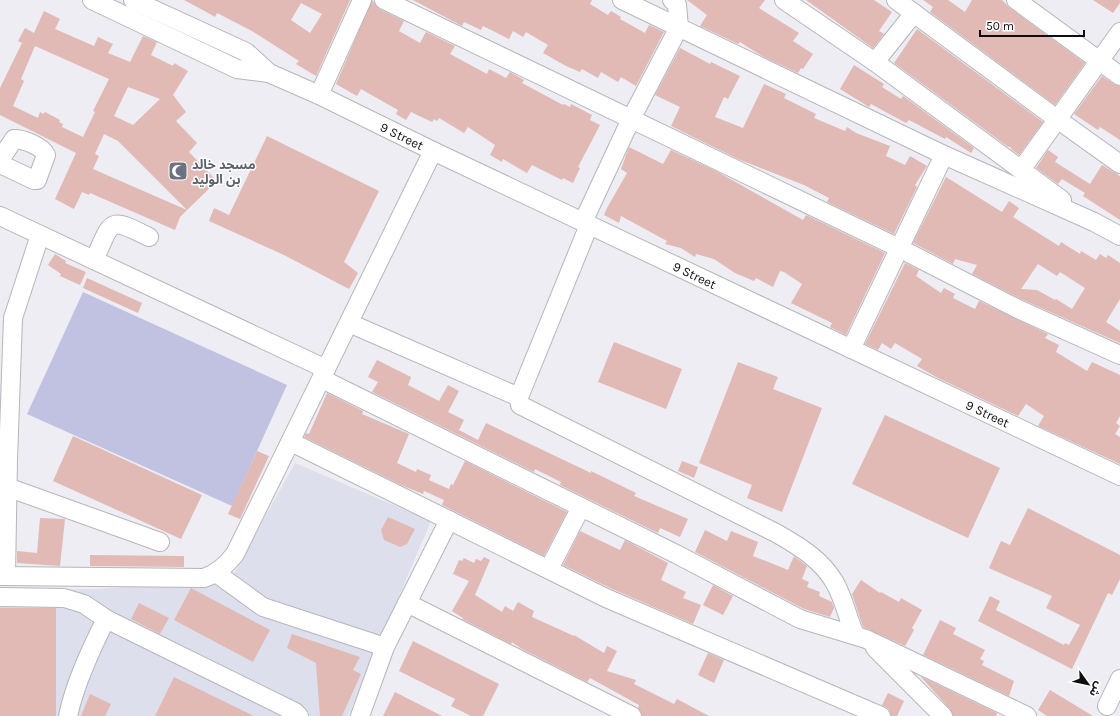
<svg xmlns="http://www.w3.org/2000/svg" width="1120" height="716" font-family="Karla,'Noto Sans Arabic',sans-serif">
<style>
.built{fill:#dedfec}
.green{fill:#c1c2e2}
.building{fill:#e1b9b5;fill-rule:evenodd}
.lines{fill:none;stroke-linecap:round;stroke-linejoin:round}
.minor-casing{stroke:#b5b6bb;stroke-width:20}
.minor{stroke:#fff;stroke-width:18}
.labels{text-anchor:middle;stroke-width:3;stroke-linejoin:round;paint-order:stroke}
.street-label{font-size:13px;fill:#0e0e10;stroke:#fff}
.worship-label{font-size:13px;font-weight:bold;fill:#5b616d;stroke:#fff;text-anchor:start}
</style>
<rect width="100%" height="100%" fill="#ededf3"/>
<path class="built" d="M295,463L431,521L348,716H0V590L95,589L230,580Z"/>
<path class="green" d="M83,292L287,385L232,506L27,414Z"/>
<path class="building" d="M184,0H350L316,76L296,64L299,61L252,31L217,13L215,17L210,14ZM301,3L322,14L310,33L291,20Z
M372,0L379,9L404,21L399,31L420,43L426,32L455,46L450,54L487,74L489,69L506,78L510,72L524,80L522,83L563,105L564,104L570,107L571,104L592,115L590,120L600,125L578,167L580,168L573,183L563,178L562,180L532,165L527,173L503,159L502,162L490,155L495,145L468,127L464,133L439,118L437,121L434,119L432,122L411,112L406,120L396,114L398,110L361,89L357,96L336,84Z
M413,0H592L590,4L608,15L611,11L621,17L620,19L645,33L649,25L664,32L636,86L621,77L618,82L601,72L598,78L582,69L580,72L566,66L543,53L548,45L526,32L523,37L513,31L509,39L483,26L481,30L464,22L462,26Z
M687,0H765L759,8L799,33L793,41L813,54L803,69L801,68L798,73L762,56L740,42L738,44L700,26L707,15Z
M806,0H874L892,12L879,31L884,34L873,48Z
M923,0H948L965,12L972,0H1002L1010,8L1085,63L1055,105L930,12L933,7Z
M1093,0H1120V3L1113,13Z
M44,11L60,19L55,29L94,46L98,37L113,44L108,53L130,62L143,36L157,42L151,55L173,66L174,63L188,71L173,95L186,112L176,121L197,143L189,152L217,181L187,210L118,141L104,134L95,154L99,156L93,169L187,210L180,217L175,230L90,193L89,195L82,192L74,209L55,199L76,153L0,115V88L22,43L18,41L25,28L34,33ZM35,46L109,79L93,111L95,112L83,137L62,127L63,124L59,122L60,120L45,112L43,114L40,112L38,118L13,106L24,81L21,79ZM128,87L160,99L133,125L114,116Z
M917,29L1043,122L1019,155L1011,149L1012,148L1007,146L894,63Z
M680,48L710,64L711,62L740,76L728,99L724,97L715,117L743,128L764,84L786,94L784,98L816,114L814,118L845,131L847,127L856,133L890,146L886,156L905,165L910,156L927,166L915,185L917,187L894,234L827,202L829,198L804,185L738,159L671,126L680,107L655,95Z
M854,65L884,84L882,87L901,99L903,96L974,148L971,153L946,137L945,139L909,120L906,123L871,104L869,107L840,89Z
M1102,76L1114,84L1120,86V140L1100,127L1098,130L1074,114Z
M267,136L379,191L344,262L358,273L349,289L284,255L209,221L214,208L229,215Z
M629,147L663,164L671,150L716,171L803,220L806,215L885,253L846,335L830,327L832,323L791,303L802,284L784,272L780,271L773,287L756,278L754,281L735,273L714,259L696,254L695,257L681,248L665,244L667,241L621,216L619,223L604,215L607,208L627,173L621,169Z
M1048,150L1058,157L1055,162L1090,184L1102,165L1120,176V220L1083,196L1085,193L1062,179L1058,184L1036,168Z
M946,177L1002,212L1009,201L1019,208L1013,217L1059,246L1061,242L1080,254L1081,251L1096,260L1100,254L1106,258L1108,255L1120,263V299L1106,322L1120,331V343L1023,300L972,274L977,265L955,259L953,264L913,243ZM1038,264L1057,276L1060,272L1085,288L1072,309L1056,299L1055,300L1037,290L1021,289Z
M55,254L66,261L65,263L86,272L80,285L60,276L61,274L48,265Z
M905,263L919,270L916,276L941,293L944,288L955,294L953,298L975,309L979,301L1048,334L1045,338L1059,345L1056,352L1087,371L1092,362L1120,375V416L1116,423L1120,426L1115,434L1120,437V464L1038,426L1044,416L1026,404L1018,416L938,378L917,366L922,359L895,343L891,349L882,343L878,350L865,344Z
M87,278L142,303L138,313L83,288Z
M614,342L682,369L666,409L598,382Z
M377,360L411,377L408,385L439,401L448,385L459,391L448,412L464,420L459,430L478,440L486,423L591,473V471L636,493L634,496L688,519L680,537L660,528L658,533L560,485L561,482L535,469L534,472L372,392L378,382L368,377Z
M738,362L778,377L773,389L822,408L782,512L747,498L752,485L699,463Z
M327,393L363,411L362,414L409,434L397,463L416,472L417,469L431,475L429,480L449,489L451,484L453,485L465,461L567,512L544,556L442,505L444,500L424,491L423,494L401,485L304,437L306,433L309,434Z
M885,415L1000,468L968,538L852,484Z
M73,436L202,495L181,539L53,481Z
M257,451L269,456L240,519L228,514Z
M682,461L698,467L694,478L678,471Z
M1028,508L1120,555V579L1112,595L1108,593L1072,669L978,621L990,596L1000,601L996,610L1064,645L1065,643L1069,645L1080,625L1046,608L1052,596L989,568L1001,541L1010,545Z
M388,517L415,529L407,544L400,547L384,540L381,530Z
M40,518L65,519L60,566L17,563V551L37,553Z
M705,530L727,541L731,531L758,542L753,556L788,570L794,556L795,557L807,566L802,579L809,582L807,587L820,592L819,596L832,602L834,608L830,617L804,609L695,552Z
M580,531L620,550L625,540L668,563L661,580L686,592L683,598L701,605L693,624L610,588L563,565Z
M90,555L184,556V567L90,566Z
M484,557L490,560L475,595L502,612L505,606L513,611L518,602L534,611L532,617L574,636V635L604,653L607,646L617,651L607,671L636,680L634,684L674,704L677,699L709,716H642L638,708L639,705L590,678L587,682L522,649L512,642L511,644L462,619L463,618L452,611L469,581L453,574L459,560L462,561L464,558L474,563L476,559L481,561Z
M861,580L880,593L881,592L899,602L901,598L922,610L912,628L914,630L905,646L863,627L852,594Z
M713,585L733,596L723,615L703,605Z
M191,588L270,630L253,662L174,620Z
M139,603L169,618L160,634L131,619Z
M0,608H56V716H0Z
M940,620L956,628L953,634L985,650L980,659L984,661L982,665L1014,681L1009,696L923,655Z
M292,634L360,657L353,670L361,674L342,716H320L316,663L287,648Z
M413,641L499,684L483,716H471L451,706L455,699L399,671Z
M708,653L724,660L714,683L698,675Z
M920,676L997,713L996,716H953L950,709Z
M174,677L254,716H155Z
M1050,690L1093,716H1047L1038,710Z
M395,692L442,716H383Z
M888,693L904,701L897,716H891L889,709L882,705Z
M90,694L111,704L105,716H81Z"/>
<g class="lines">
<defs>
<g id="minor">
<path id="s1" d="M92,0L237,69L269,73L319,95L433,151L1120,476"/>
<path d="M133,0L246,52L269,73"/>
<path d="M384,0L899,248L1018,309L1120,355"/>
<path d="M622,0L944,155L1094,222L1120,236"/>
<path d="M784,0L875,62L1062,200"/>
<path d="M896,0L1057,119L1120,164"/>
<path d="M1016,0L1120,76"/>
<path d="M875,62L914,13"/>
<path d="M319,95L362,0"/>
<path d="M0,160L14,139C23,139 42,146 46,155L37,180H34L0,164"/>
<path d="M1021,170L1120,32"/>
<path d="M0,216L326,369"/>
<path d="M583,222L631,119L679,27L677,5L672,0"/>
<path d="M589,225L519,397L520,405L776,533C799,546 822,560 835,583C844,599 848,619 855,635"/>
<path d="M94,260C113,220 107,216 149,237"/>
<path d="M349,323L519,397"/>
<path d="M851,349L944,155"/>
<path d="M322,379L676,554L800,619L866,639L1027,716"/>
<path d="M291,442L606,598L881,716"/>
<path d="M7,487L160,542"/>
<path d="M549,569L581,507"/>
<path d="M216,573L263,607L385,647"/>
<path d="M0,576L204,578C218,573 226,565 235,554L433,151"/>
<path d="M6,576L8,460L13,318L40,235"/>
<path d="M0,597L64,598L84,604L106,619"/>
<path d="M407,603L632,716"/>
<path d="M875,648L943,716"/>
<path d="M1107,706L1120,679"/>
<path d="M68,716C75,683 91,649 106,619L295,712L299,716"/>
<path d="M360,716L385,647L449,520"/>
</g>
</defs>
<use href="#minor" class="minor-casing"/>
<use href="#minor" class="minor"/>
</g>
<defs>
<symbol id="mosque-square" viewBox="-11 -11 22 22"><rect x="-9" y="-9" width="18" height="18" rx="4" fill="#6b7280" stroke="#fff"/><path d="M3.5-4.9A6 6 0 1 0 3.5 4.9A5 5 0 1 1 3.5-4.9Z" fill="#fff"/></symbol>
</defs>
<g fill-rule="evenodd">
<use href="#mosque-square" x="167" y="160" width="22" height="22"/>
</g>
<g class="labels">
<g class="street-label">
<text dy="5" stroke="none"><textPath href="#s1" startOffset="340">9 Street</textPath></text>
<text dy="5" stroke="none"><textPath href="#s1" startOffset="664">9 Street</textPath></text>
<text dy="5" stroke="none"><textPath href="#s1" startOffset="988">9 Street</textPath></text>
</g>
<g class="worship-label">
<text x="192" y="169">مسجد خالد<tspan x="192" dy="15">بن الوليد</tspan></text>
</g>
</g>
<g transform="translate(1088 684) rotate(123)" stroke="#ffffff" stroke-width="3" paint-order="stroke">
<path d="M0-3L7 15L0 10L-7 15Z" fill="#0e0e10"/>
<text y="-6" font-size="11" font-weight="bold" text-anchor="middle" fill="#0e0e10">ش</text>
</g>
<path d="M980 30v6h104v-6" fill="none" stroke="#0e0e10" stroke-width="2"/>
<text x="986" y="30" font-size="12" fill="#0e0e10" stroke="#ffffff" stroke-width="3" paint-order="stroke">50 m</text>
</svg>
